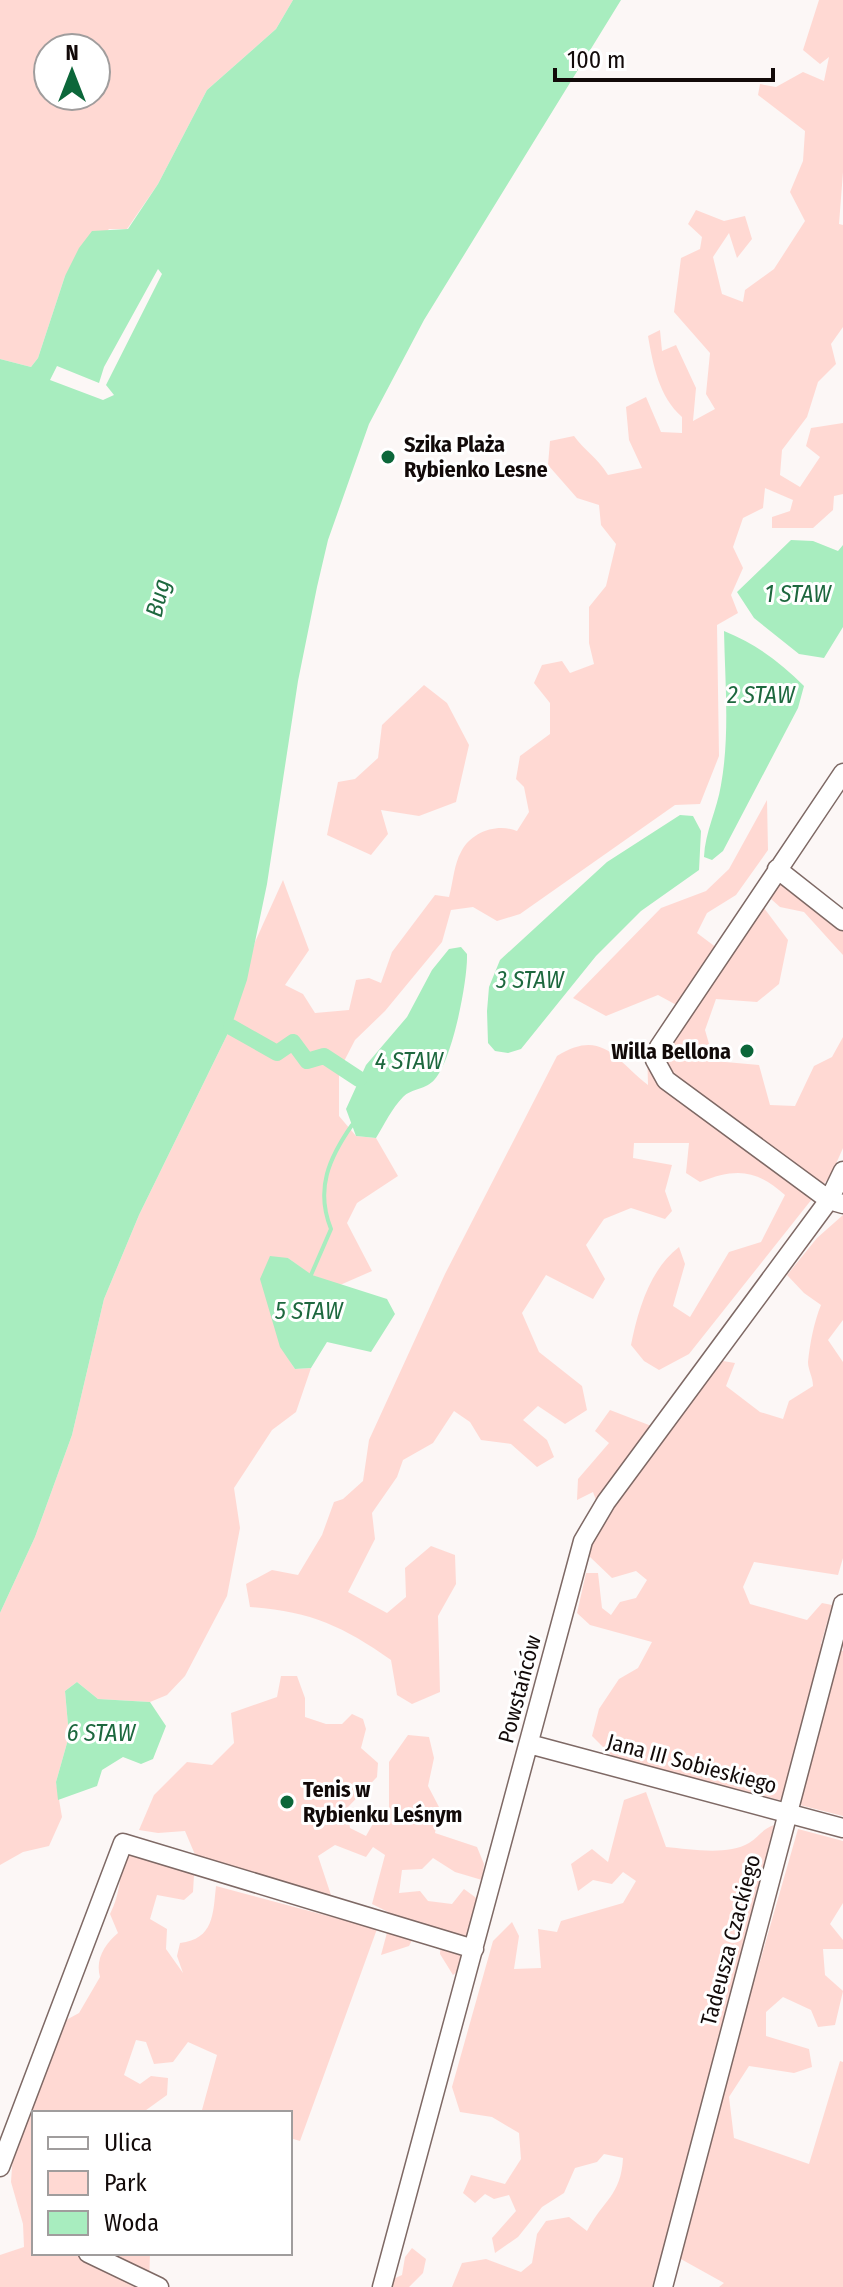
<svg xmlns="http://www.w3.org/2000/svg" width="843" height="2287" font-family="'Fira Sans Condensed',sans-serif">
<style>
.green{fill:#ffd9d3;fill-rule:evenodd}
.water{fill:#a8edbf;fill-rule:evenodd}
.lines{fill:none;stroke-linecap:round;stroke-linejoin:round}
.stream{stroke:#a8edbf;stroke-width:4}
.canal{stroke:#a8edbf;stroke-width:16}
.minor-casing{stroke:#7e6965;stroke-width:21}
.minor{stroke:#fff;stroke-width:18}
.poi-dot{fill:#0c673a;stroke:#fff;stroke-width:3}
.labels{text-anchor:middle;stroke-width:6;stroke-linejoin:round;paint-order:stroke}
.poi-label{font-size:22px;font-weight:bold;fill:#120a09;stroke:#fff;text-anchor:start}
.street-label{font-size:22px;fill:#120a09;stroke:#fff}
.water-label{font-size:24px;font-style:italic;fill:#1d683e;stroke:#fff}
</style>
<rect width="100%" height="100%" fill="#fcf7f6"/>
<path class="green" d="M0,0H293L276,29L207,90L158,184L127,229H109L65,276L38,358L31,367L0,359ZM48,48H96V96H48Z
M819,0H843V172L839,224L843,225V327L831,344L836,364L818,382L807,417L782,450L780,475L800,487L820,457L806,446L811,428L843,423V494L834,496L833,510L813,528H772V517L790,511L793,500L765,488L763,508L743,518L733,547L743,568L731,595L738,613L717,625L719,756L700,804L675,805L520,914L497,921L473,907L451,910L442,942L385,1011L355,1040L339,1071V1116L356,1136L376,1138L398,1176L357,1203L347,1223L372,1271L340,1285L311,1275L288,1258C275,1307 265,1323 295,1369L311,1368L296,1412L272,1430L234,1488L240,1528L227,1596L185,1676L167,1695L150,1702L98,1699L77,1682L65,1691L69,1736L56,1782L62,1817L49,1846L23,1852L0,1865V1613L35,1537L72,1435L104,1299L139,1215L231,1027L255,942L283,880L309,950L285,985L303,994L315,1013L349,1010L356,980L369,978L381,983L392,952L435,895L449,897C453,883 454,864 461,852C471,832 497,823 517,831L529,812L524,787L516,779L520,756L550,734V703L534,683L542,665L562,661L570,673L594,664L589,643V607L606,586L616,544L601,525L599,505L577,498L548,465L550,441L574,436C585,451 597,457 608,475L642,468L629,440L626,407L646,397L661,432L682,433V417C659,397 653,365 648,336L660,330L662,351L676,345L696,388L693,421L715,409L706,394L710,353L674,312L681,258L700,249L702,237L688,224L696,210L724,221L745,216L752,239L737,258L729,233L713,257L722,294L743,302L745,290L774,269L805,221L790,192L803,161L805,131L758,95L760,84L776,87L803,72L824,81L829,57L820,64L803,50Z
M424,685L447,703L469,745L456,802L419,816L381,810L388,834L371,855L327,835L338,782L355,779L378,758L382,725Z
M767,800L768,850L736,895L707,913L697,933L721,951L753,910L764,908L788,940L779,984L757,1002L716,999L705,1030L714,1061L759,1065L770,1105L795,1106L814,1066L832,1057L843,1037V1148L831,1175L689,1354L659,1370L644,1361L631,1345C638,1310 650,1269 679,1247L685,1264L673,1306L690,1317L729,1252L761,1242L785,1195C756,1169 736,1168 700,1182L686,1173L689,1143H634L633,1158L672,1165L665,1191L672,1211L665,1219L631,1208L604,1219L586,1245L605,1279L593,1299L546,1275L522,1313L539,1352L582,1386L587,1410L565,1424L538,1406L523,1420L547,1440L554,1457L537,1467L511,1444L481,1440L470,1422L454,1411L433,1443L403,1460L397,1477L372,1513L375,1539L348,1592L387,1613L406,1597L405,1568L431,1546L455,1555L456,1584L438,1616L440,1692L412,1704L397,1695L391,1660C343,1626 309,1611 250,1607L246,1584L272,1570L298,1575L322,1535L334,1502L343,1499L363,1481L369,1440L445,1274L557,1056C603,1028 615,1060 648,1085L647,1047L682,1008L658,995L606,1016L573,998L661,908L706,891L729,869Z
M782,880L843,927V955L804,912L780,907L771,899Z
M843,1215V1320L828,1340L843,1362V1558L838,1575L754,1562L743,1587L750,1604L807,1620L822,1603L832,1605L821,1644L843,1651V1816L614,1758L592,1736L599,1709L619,1679L638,1668L652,1642L590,1625L577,1613L586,1573H598L602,1608L611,1615L620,1602L636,1598L647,1580L636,1571L612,1578L589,1556L586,1523L596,1500L593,1492L577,1500L578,1479L609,1443L595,1431L610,1410L667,1432L723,1361L735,1363L726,1386L760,1412L783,1419L789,1401L813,1386C813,1377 808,1370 808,1362C810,1343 814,1322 821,1305L804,1293L787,1275L817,1238Z
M281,1676H297L305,1698V1717L326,1724H342L352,1714L363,1719L366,1729L361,1748L378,1763L377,1777L347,1808L350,1828L366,1836L375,1820L389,1813V1762L408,1735L429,1737L434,1758L428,1786L439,1807L435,1833L477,1847L484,1864L482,1880L455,1872L433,1858L422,1869L402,1870L399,1893L420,1891L428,1901L452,1904L464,1889L479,1900L462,1968L453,1975L440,1954L442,1929L420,1925L409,1946L381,1955L392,1914L372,1904L385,1855L373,1847L366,1857L335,1845L318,1856L331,1895L292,1888L196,1857L185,1831L158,1833L139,1830L154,1795L187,1762L212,1765L234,1743L231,1713L277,1697Z
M646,1792L666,1847C690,1849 727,1856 749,1843C759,1837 762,1829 774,1825L737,1976L755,1979L798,1829L843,1841V1903L830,1924L843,1940V1949H823L825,1975L843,1991L835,2025L818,2027L811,2010L783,1997L766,2012V2036L809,2049L812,2067L794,2073L749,2066L729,2097L734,2138L809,2164L840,2061L843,2062V2287H719L724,2283L679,2258L657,2287H452L462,2263L486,2259L521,2272L532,2263L537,2234L546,2221L569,2217L587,2231C603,2200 621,2196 623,2158L604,2154L597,2162L575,2168L564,2193L542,2207L518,2237L495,2253L492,2238L516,2211L509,2195L494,2199L485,2194L475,2203L463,2193L471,2175L505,2184L521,2159L519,2133L492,2117L460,2112L452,2087L493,1941L512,1922L519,1936L514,1969L541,1968L538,1929L557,1932L561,1921L623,1903L636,1881L623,1872L612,1884L593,1880L578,1891L571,1864L592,1849L608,1862L624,1800Z
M126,1853L194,1875L193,1892L184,1900L157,1895L150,1919L167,1929L166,1949L183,1973L177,1956L180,1943C214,1939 213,1914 216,1886L377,1929L300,2141L290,2138V2113H205L202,2110L217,2055L188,2042L173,2062L154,2064L146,2042L136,2040L124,2075L140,2084L151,2076L168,2078L167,2095L142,2113H34V2253H150L149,2287H0V2255L24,2247L23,2224L11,2182L15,2122L57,2025L79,2013L100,1977C95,1959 105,1944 118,1933L110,1914C121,1893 119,1875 126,1853Z
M412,2248L426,2259L423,2273L409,2287H390L391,2280L402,2275L405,2257Z"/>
<path class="water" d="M293,0H621L424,320L369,424L328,540L317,587L298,681L267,884L247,980L231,1027L139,1215L104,1299L72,1435L35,1537L0,1613V359L31,367L38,358L65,276L79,248L92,231L128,229L158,184L207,90L276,29ZM158,269L162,274L106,385L114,395L103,400L50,380L57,366L99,383L104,367Z
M791,540L813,541L838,551L843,545V627L824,658L799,654L754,618L737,592Z
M724,631C756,644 780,662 804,686L798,708L723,851L712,860L704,857C705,832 717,810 721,785C730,735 725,682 724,631Z
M680,815L693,816L701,831L699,870L641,911L596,956L521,1049L508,1053L495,1051L488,1043L487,1011L489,987L500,960L607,862Z
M461,947L467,954C468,981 452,1060 435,1079C426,1090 412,1088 403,1097C392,1108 384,1125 376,1138L356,1136L346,1109L366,1065L407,1017L432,970L449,949Z
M270,1256L288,1258L312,1275L387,1299L395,1314L371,1352L327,1342L311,1368L295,1369L280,1347L260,1279Z
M77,1682L98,1699L150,1702L166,1726L153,1759L141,1764L123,1757L102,1770L97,1786L58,1800L56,1782L69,1736L65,1691Z"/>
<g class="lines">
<path class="stream" d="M311,1275L331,1229C315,1189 329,1158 352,1125"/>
<path class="canal" d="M231,1027L277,1053L293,1042L307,1061L324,1056L359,1079"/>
<defs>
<path id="minor" d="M843,773L659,1047L655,1060L666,1080L829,1200L843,1204
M777,869L843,921
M529,1744L843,1828
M0,2167L123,1843L474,1949
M88,2253L159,2287
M382,2287L583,1541L606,1502L829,1200L843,1171
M663,2287L843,1604"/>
</defs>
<use href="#minor" class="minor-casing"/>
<use href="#minor" class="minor"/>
</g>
<g class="poi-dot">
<circle cx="388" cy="457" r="8"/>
<circle cx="747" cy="1051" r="8"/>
<circle cx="287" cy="1802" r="8"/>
</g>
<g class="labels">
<g class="poi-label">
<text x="404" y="452">Szika Plaża<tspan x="404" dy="25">Rybienko Lesne</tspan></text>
<text x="731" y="1059" text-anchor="end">Willa Bellona</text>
<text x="303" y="1797">Tenis w<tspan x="303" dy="25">Rybienku Leśnym</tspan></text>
</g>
<g class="street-label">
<text transform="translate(519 1689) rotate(-75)" y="8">Powstańców</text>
<text transform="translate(692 1763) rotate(15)" y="8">Jana III Sobieskiego</text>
<text transform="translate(730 1940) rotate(-75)" y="8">Tadeusza Czackiego</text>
</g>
<g class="water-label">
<text x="798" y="602">1 STAW</text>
<text transform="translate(158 598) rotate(-76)" y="8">Bug</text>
<text x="761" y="703">2 STAW</text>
<text x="530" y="988">3 STAW</text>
<text x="409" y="1069">4 STAW</text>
<text x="309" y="1319">5 STAW</text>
<text x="101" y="1741">6 STAW</text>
</g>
</g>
<rect x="32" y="2111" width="260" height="144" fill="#ffffff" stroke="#a09d9d" stroke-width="2"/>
<rect x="48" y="2137" width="40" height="12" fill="#ffffff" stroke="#a09d9d" stroke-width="2"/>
<text x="104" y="2151" font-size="24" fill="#120a09">Ulica</text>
<rect x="48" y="2171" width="40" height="24" fill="#ffd9d3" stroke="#a09d9d" stroke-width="2"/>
<text x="104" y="2191" font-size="24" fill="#120a09">Park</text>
<rect x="48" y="2211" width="40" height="24" fill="#a8edbf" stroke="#a09d9d" stroke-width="2"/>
<text x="104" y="2231" font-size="24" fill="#120a09">Woda</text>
<g transform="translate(72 72)"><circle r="38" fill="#ffffff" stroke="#a09d9d" stroke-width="2"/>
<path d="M0-6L14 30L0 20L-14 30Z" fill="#0c673a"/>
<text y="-12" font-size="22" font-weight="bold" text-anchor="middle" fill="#120a09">N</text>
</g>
<path d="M555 68v12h218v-12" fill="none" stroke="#120a09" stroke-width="4"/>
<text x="567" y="68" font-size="24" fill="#120a09" stroke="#ffffff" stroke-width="6" paint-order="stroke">100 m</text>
</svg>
